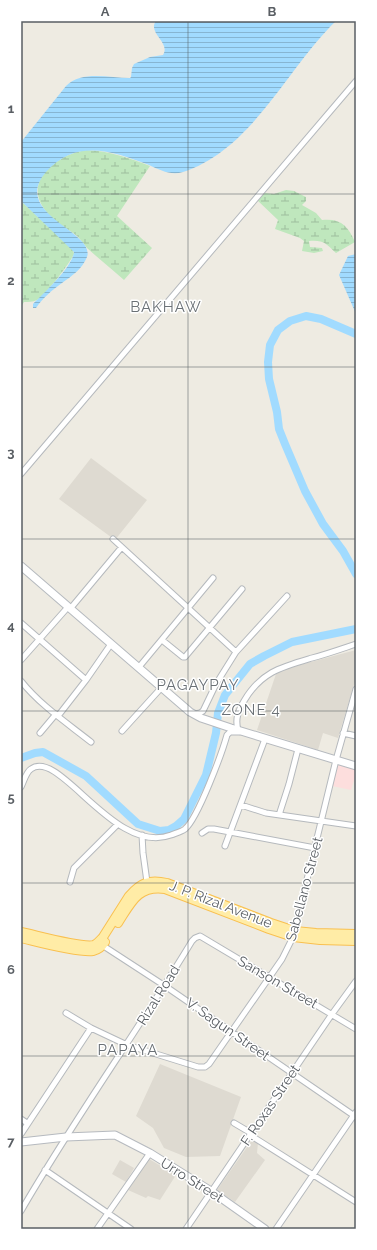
<svg xmlns="http://www.w3.org/2000/svg" width="377" height="1250" font-family="Raleway,sans-serif">
<style>
.education{fill:#dedad1}
.medical{fill:#fddedd}
.wetland{fill:url(#wetland-marsh)}
.water{fill:url(#water-rules)}
.lines{fill:none;stroke-linecap:round;stroke-linejoin:round}
.river{stroke:#a1dbff;stroke-width:8}
.street-casing{stroke:#b5b9bd;stroke-width:7}
.secondary-casing{stroke:#b6babf;stroke-width:9}
.primary-casing{stroke:#f9c050;stroke-width:10}
.street{stroke:#fff;stroke-width:5}
.secondary{stroke:#fff;stroke-width:7}
.primary{stroke:#ffeca6;stroke-width:8}
.grid{fill:none;stroke:#5a5f64;stroke-width:1;stroke-opacity:0.55}
.labels{text-anchor:middle;stroke-width:3;stroke-linejoin:round;paint-order:stroke}
.street-label{font-size:14px;fill:#5a5f64;stroke:#fff}
.neighbourhood-label{font-size:15px;letter-spacing:1px;fill:#6b7176;stroke:#fff}
.neatline{fill:none;stroke:#5a5f64;stroke-width:1.5}
.grid-label{font-size:13px;text-anchor:middle;font-weight:bold;fill:#5a5f64}
</style>
<defs>
<pattern id="wetland-marsh" width="20" height="14" patternUnits="userSpaceOnUse"><rect width="20" height="14" fill="#bfe7bd"/><path d="M1 5h8M5 5V1M11 12h8M15 12V8" fill="none" stroke="#9ebe9d"/></pattern>
<pattern id="water-rules" width="6" height="5" patternUnits="userSpaceOnUse"><rect width="6" height="5" fill="#a1dbff"/><path d="M0 2.5h6" fill="none" stroke="#86b5d2"/></pattern>
</defs>
<rect width="100%" height="100%" fill="#eeebe2"/>
<path class="education" d="M91,458L147,500L115,540L59,499Z
M356,650V678L338,738L323,733L318,750L257,730L277,671Z
M160,1064L241,1097L220,1156L186,1157L164,1148L153,1128L136,1116Z
M252,1140L258,1143L257,1153L265,1160L235,1202L217,1190Z
M149,1159L176,1175L160,1200L148,1196L146,1198L128,1190Z
M120,1160L134,1168L126,1182L112,1174Z"/>
<path class="medical" d="M338,765L356,769V774L351,790L332,786Z"/>
<path class="wetland" d="M87,150C110,151 129,158 150,166L117,216L152,248L124,280C112,269 99,259 87,248C84,244 81,240 77,236C71,231 63,227 57,222C38,207 29,187 49,168C60,158 72,152 87,150Z
M286,190L294,191L306,197V201L302,205L316,213L322,220C341,218 348,226 355,242L336,253C325,243 324,240 309,241L310,247L322,248L323,251L314,253L302,251L304,241L300,238L275,229L278,220L257,200L265,193L274,194Z
M21,201L73,250L74,254C70,263 45,296 37,300C33,302 28,302 24,302L21,307Z"/>
<path class="water" d="M156,21H336C287,68 252,150 183,172C171,176 160,170 149,165C113,151 76,138 46,172C10,214 96,231 87,257C82,269 72,276 62,283C52,290 43,298 36,308H33V304C44,293 73,266 74,252L21,201V142L66,86C82,70 109,78 130,78L131,77L132,68L134,64L150,57L163,55C171,42 147,33 156,21Z
M356,254V314L339,275L348,256Z"/>
<g class="lines">
<path class="river" d="M356,334L321,319L306,316L290,321L278,330L270,345L268,362L269,379L277,412L279,429L285,444L305,491L323,524L343,551L356,574
M21,758L35,753L43,752L86,776L138,824L160,831L169,830L176,826L184,819L206,775L216,733L218,713L225,695L250,664L264,656L292,642L356,629"/>
<defs>
<path id="street" d="M21,474L356,81
M113,539L236,652
M70,609L121,548
M21,623L86,680
M162,640L183,657H185L242,589
M21,660L68,607
M139,667L213,578
M21,681C40,705 67,723 91,742
M195,714L200,713L203,711L216,684L236,652L287,596
M58,716L86,680L111,644
M238,730C235,719 238,711 244,701C261,672 281,667 312,658C327,654 341,649 356,644
M122,731L162,687
M40,733L56,714
M343,733L356,736
M21,787C24,781 26,772 31,769C60,748 114,856 171,835C176,833 181,832 185,829C198,818 222,753 227,735L230,732H239
M241,805L266,813L356,826
M279,815L289,784L298,749
M202,833L208,829H214L315,848
M142,835L143,853L147,882
M225,846L265,739
M70,882L74,868L118,824
M102,945L165,986L356,1117
M66,1013L91,1028L127,1045L198,1067H205L209,1064L282,959L293,937L336,760L356,689
M21,1119L27,1123
M234,1123L251,1133
M21,1134L91,1028
M250,1135L356,1202
M45,1170L131,1229
M21,1211C74,1119 137,1032 192,941L195,938L200,936L356,1029
M97,1229L150,1153
M186,1229L332,1014L356,981
M276,1229L356,1112"/>
<path id="secondary" d="M21,566L190,712L201,718L231,728L356,766
M21,1142L66,1137L115,1135L150,1153L211,1191L265,1229"/>
<path id="primary" d="M118,923C131,903 138,885 165,889L269,929L293,937L320,940L356,941
M21,932C36,935 81,948 94,945C98,943 100,940 103,937L129,896C141,882 150,879 167,883L271,923L295,931L316,933L356,934
M21,938C38,942 77,953 93,951C98,950 102,947 105,942"/>
</defs>
<use href="#street" class="street-casing"/>
<use href="#secondary" class="secondary-casing"/>
<use href="#primary" class="primary-casing"/>
<use href="#street" class="street"/>
<use href="#secondary" class="secondary"/>
<use href="#primary" class="primary"/>
</g>
<path class="grid" d="M188,21V1229M21,194H356M21,367H356M21,539H356M21,711H356M21,883H356M21,1056H356"/>
<g class="labels">
<g class="street-label">
<text transform="translate(304 889) rotate(-75)" y="5">Sabellano Street</text>
<text transform="translate(221 904) rotate(21)" y="5">J. P. Rizal Avenue</text>
<text transform="translate(278 982) rotate(30)" y="5">Sanson Street</text>
<text transform="translate(158 995) rotate(-58)" y="5">Rizal Road</text>
<text transform="translate(228 1029) rotate(35)" y="5">V. Sagun Street</text>
<text transform="translate(270 1105) rotate(-56)" y="5">F. Roxas Street</text>
<text transform="translate(192 1180) rotate(32)" y="5">Urro Street</text>
</g>
<g class="neighbourhood-label">
<text x="166" y="312">BAKHAW</text>
<text x="198" y="690">PAGAYPAY</text>
<text x="251" y="715">ZONE 4</text>
<text x="128" y="1055">PAPAYA</text>
</g>
</g>
<rect width="377" height="1250" fill="none" stroke="#ffffff" stroke-width="44"/>
<rect x="22" y="22" width="333" height="1206" class="neatline"/>
<g class="grid-label">
<text x="105" y="16">A</text>
<text x="272" y="16">B</text>
<text x="11" y="113">1</text>
<text x="11" y="285">2</text>
<text x="11" y="457">3</text>
<text x="11" y="630">4</text>
<text x="11" y="802">5</text>
<text x="11" y="974">6</text>
<text x="11" y="1146">7</text>
</g>
</svg>
